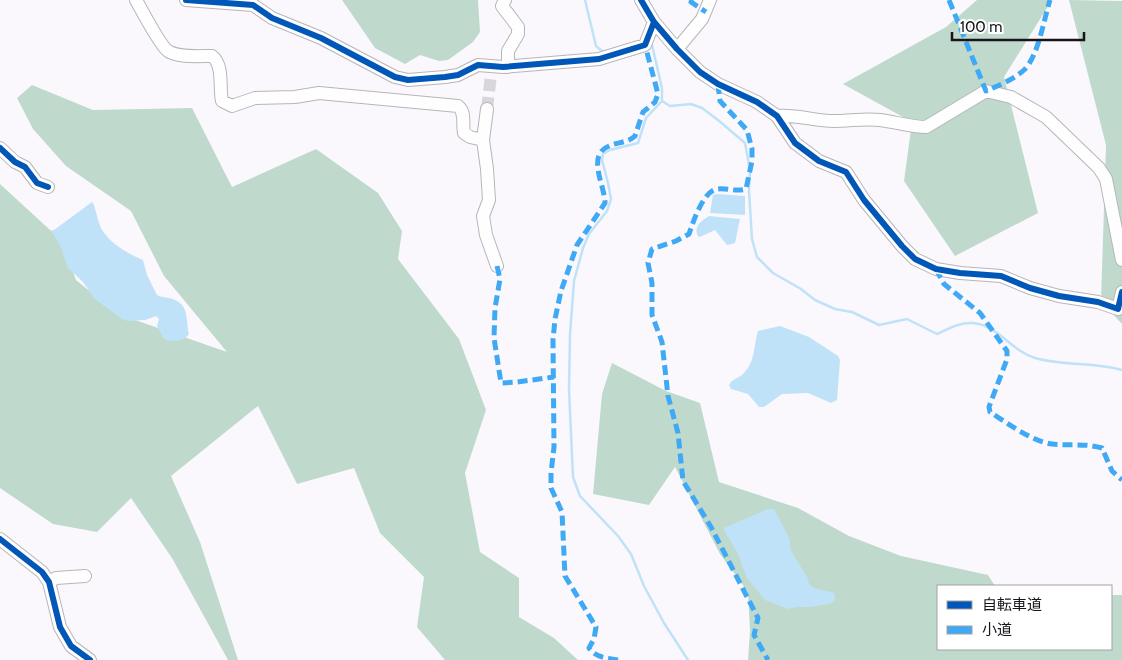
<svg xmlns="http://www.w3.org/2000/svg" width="1122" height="660" font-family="Cabin,'Noto Sans JP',sans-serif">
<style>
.forest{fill:#bfdacd}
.water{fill:#c0e2f8}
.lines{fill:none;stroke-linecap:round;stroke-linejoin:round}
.stream{stroke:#c0e2f8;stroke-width:2.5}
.minor-tunnel{stroke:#d8d6da;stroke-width:12;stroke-dasharray:12 6;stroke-linecap:butt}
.minor-casing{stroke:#b8b5ba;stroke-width:14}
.minor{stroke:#fefeff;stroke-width:12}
.quiet{stroke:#3fa9f5;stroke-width:5;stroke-dasharray:10 5;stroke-linecap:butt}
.cycleway-casing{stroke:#fff;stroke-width:9}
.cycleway{stroke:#0057b8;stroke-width:6}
</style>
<rect width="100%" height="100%" fill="#faf8fc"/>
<path class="forest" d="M342,0H478L480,32L473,42L448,60L439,61L420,55L405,64L375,48Z
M977,0H1052L1004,77L1038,213L955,256L904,181L912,122L843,84L946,27Z
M1069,0L1122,1V324L1101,301L1106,145Z
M32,85L93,110L192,108L232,187L316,149L378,193L402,231L398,259L459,339L486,410L465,473L480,552L519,578V617L554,638L578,660H445L417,627L424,577L380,533L354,468L297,484L258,406L171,476L200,542L238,660H228L172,558L131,498L97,532L53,524L0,488V184L61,240L76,280L118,314L227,352L164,276L131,211L66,166L33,129L17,98Z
M612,363L666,391L700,403L719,482L798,508L849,536L901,556L988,575L995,586H938V649H1111V595H1122V660H748L750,631L748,592L720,554L675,467L649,505L593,494L602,394Z"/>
<path class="water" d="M716,194L745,196V215L710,213L713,195Z
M92,202L94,205C96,212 98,221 101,228C110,244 127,253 143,260L147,275L157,295C163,298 171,297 177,301C189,307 186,323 189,334C184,342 173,342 164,339L157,326L159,319L156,316L145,320L128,321L122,319L95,299L83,282L68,268L60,245L51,230H54Z
M709,216L740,219L735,243L727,245L715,230L700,237L698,236C693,227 701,221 709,216Z
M780,326L809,337L838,356L840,360L837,400L831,403L808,393L782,394L764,407H759L748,394L731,389L729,385C732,379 737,379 742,375C756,362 753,347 758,331Z
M768,509H773L775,511L789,538L791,551L807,577L809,584L814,588L834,593L835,599L832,603L811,607H796L788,609L765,600L747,578L737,552L724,530V528Z"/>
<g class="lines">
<path class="stream" d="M585,0L596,46L602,51H608
M650,43L652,45L662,88V101L646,118L638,143L610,150L603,154L602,160L608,183L611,199L607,211L589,234L583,248L574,281L570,334L569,390L573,477L580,496L618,536L631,554L644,586L664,623L688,660
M662,101L670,106L691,104L702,108L718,120L745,143L750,170L749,191L752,239L757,257L773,273L801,289L815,300L835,309L852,312L879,325L907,319L937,334C948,329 960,322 973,323C998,325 1011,351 1035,358C1063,366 1094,362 1122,370"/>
<path class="minor-tunnel" d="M487,109L491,75"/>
<defs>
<path id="minor" d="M136,0C141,9 161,47 168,51C179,58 199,56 212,56C224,65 219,88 222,101L232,106L255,98L295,97L319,93L458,106C466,112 462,124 464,133L470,137L483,140
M186,0L253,5L272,18L321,38L395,77L408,80L445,77L458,75L478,65L503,67L599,59L645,45L654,22
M505,0L502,6L518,27V34L508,51V67
M641,0L654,22L677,49L700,72L718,84L757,102L777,116L795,143L819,161L846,172L864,200L902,246L915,259L936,269L960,273L1001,276L1030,288L1059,296L1098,302L1118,309L1122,292
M677,49L702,19L710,0
M487,109L483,140L487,169L489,200L483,216L486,235L497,266
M777,116C796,114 815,121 834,121C850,121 865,118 880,120C896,122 911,127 926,127L986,91L1011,97L1046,117L1099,168L1106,179L1122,260
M0,148L15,162L25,167L37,183L48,187
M0,539L42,572L49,582L60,627L71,646L90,660
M49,582L56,578L85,576"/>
</defs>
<use href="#minor" class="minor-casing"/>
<use href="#minor" class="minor"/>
<path class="quiet" d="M692,0L691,2L706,12
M949,0L986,91C999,85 1013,80 1024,70C1038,57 1044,19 1050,0
M718,84L720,101L747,130L752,149V161L746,189C736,192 728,188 718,189C704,189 693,222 689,234L676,241L652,249L648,263L652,283V315L662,342L668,396L678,433L683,481L711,527L758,618L754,635L768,660
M497,266L500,279L495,308L494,338L501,383L517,382L554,377
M936,269L944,284L980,313L1007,351V359L989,407L990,412C1007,423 1033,442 1052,444C1069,446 1085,443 1102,448L1112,471L1122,480
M618,660C607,658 596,658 589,648L594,639L596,627L565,576L562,512L551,488V473L554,447L553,340L555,319L561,291L577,245L605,203C605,186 586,155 609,146C617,142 628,143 635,136L643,112L655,102L658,94L645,45"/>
<defs>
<path id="cycleway" d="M186,0L253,5L272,18L321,38L395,77L408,80L445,77L458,75L478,65L503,67L599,59L645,45L654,22
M641,0L654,22L677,49L700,72L718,84L757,102L777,116L795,143L819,161L846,172L864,200L902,246L915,259L936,269L960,273L1001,276L1030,288L1059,296L1098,302L1118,309L1122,292
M0,148L15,162L25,167L37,183L48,187
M0,539L42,572L49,582L60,627L71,646L90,660"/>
</defs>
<use href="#cycleway" class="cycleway-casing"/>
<use href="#cycleway" class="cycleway"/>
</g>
<rect x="937" y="585" width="175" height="65" fill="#ffffff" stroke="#a3a1a4"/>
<rect x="947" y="601" width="25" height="8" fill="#0057b8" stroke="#a3a1a4"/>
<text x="982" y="610" font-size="15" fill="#18141b">自転車道</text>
<rect x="947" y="626" width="25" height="8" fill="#3fa9f5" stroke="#a3a1a4"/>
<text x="982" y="635" font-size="15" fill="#18141b">小道</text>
<path d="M952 32v8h132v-8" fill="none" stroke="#18141b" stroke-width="2.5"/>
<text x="960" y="32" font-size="15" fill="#18141b" stroke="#ffffff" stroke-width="4" paint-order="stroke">100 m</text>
</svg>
